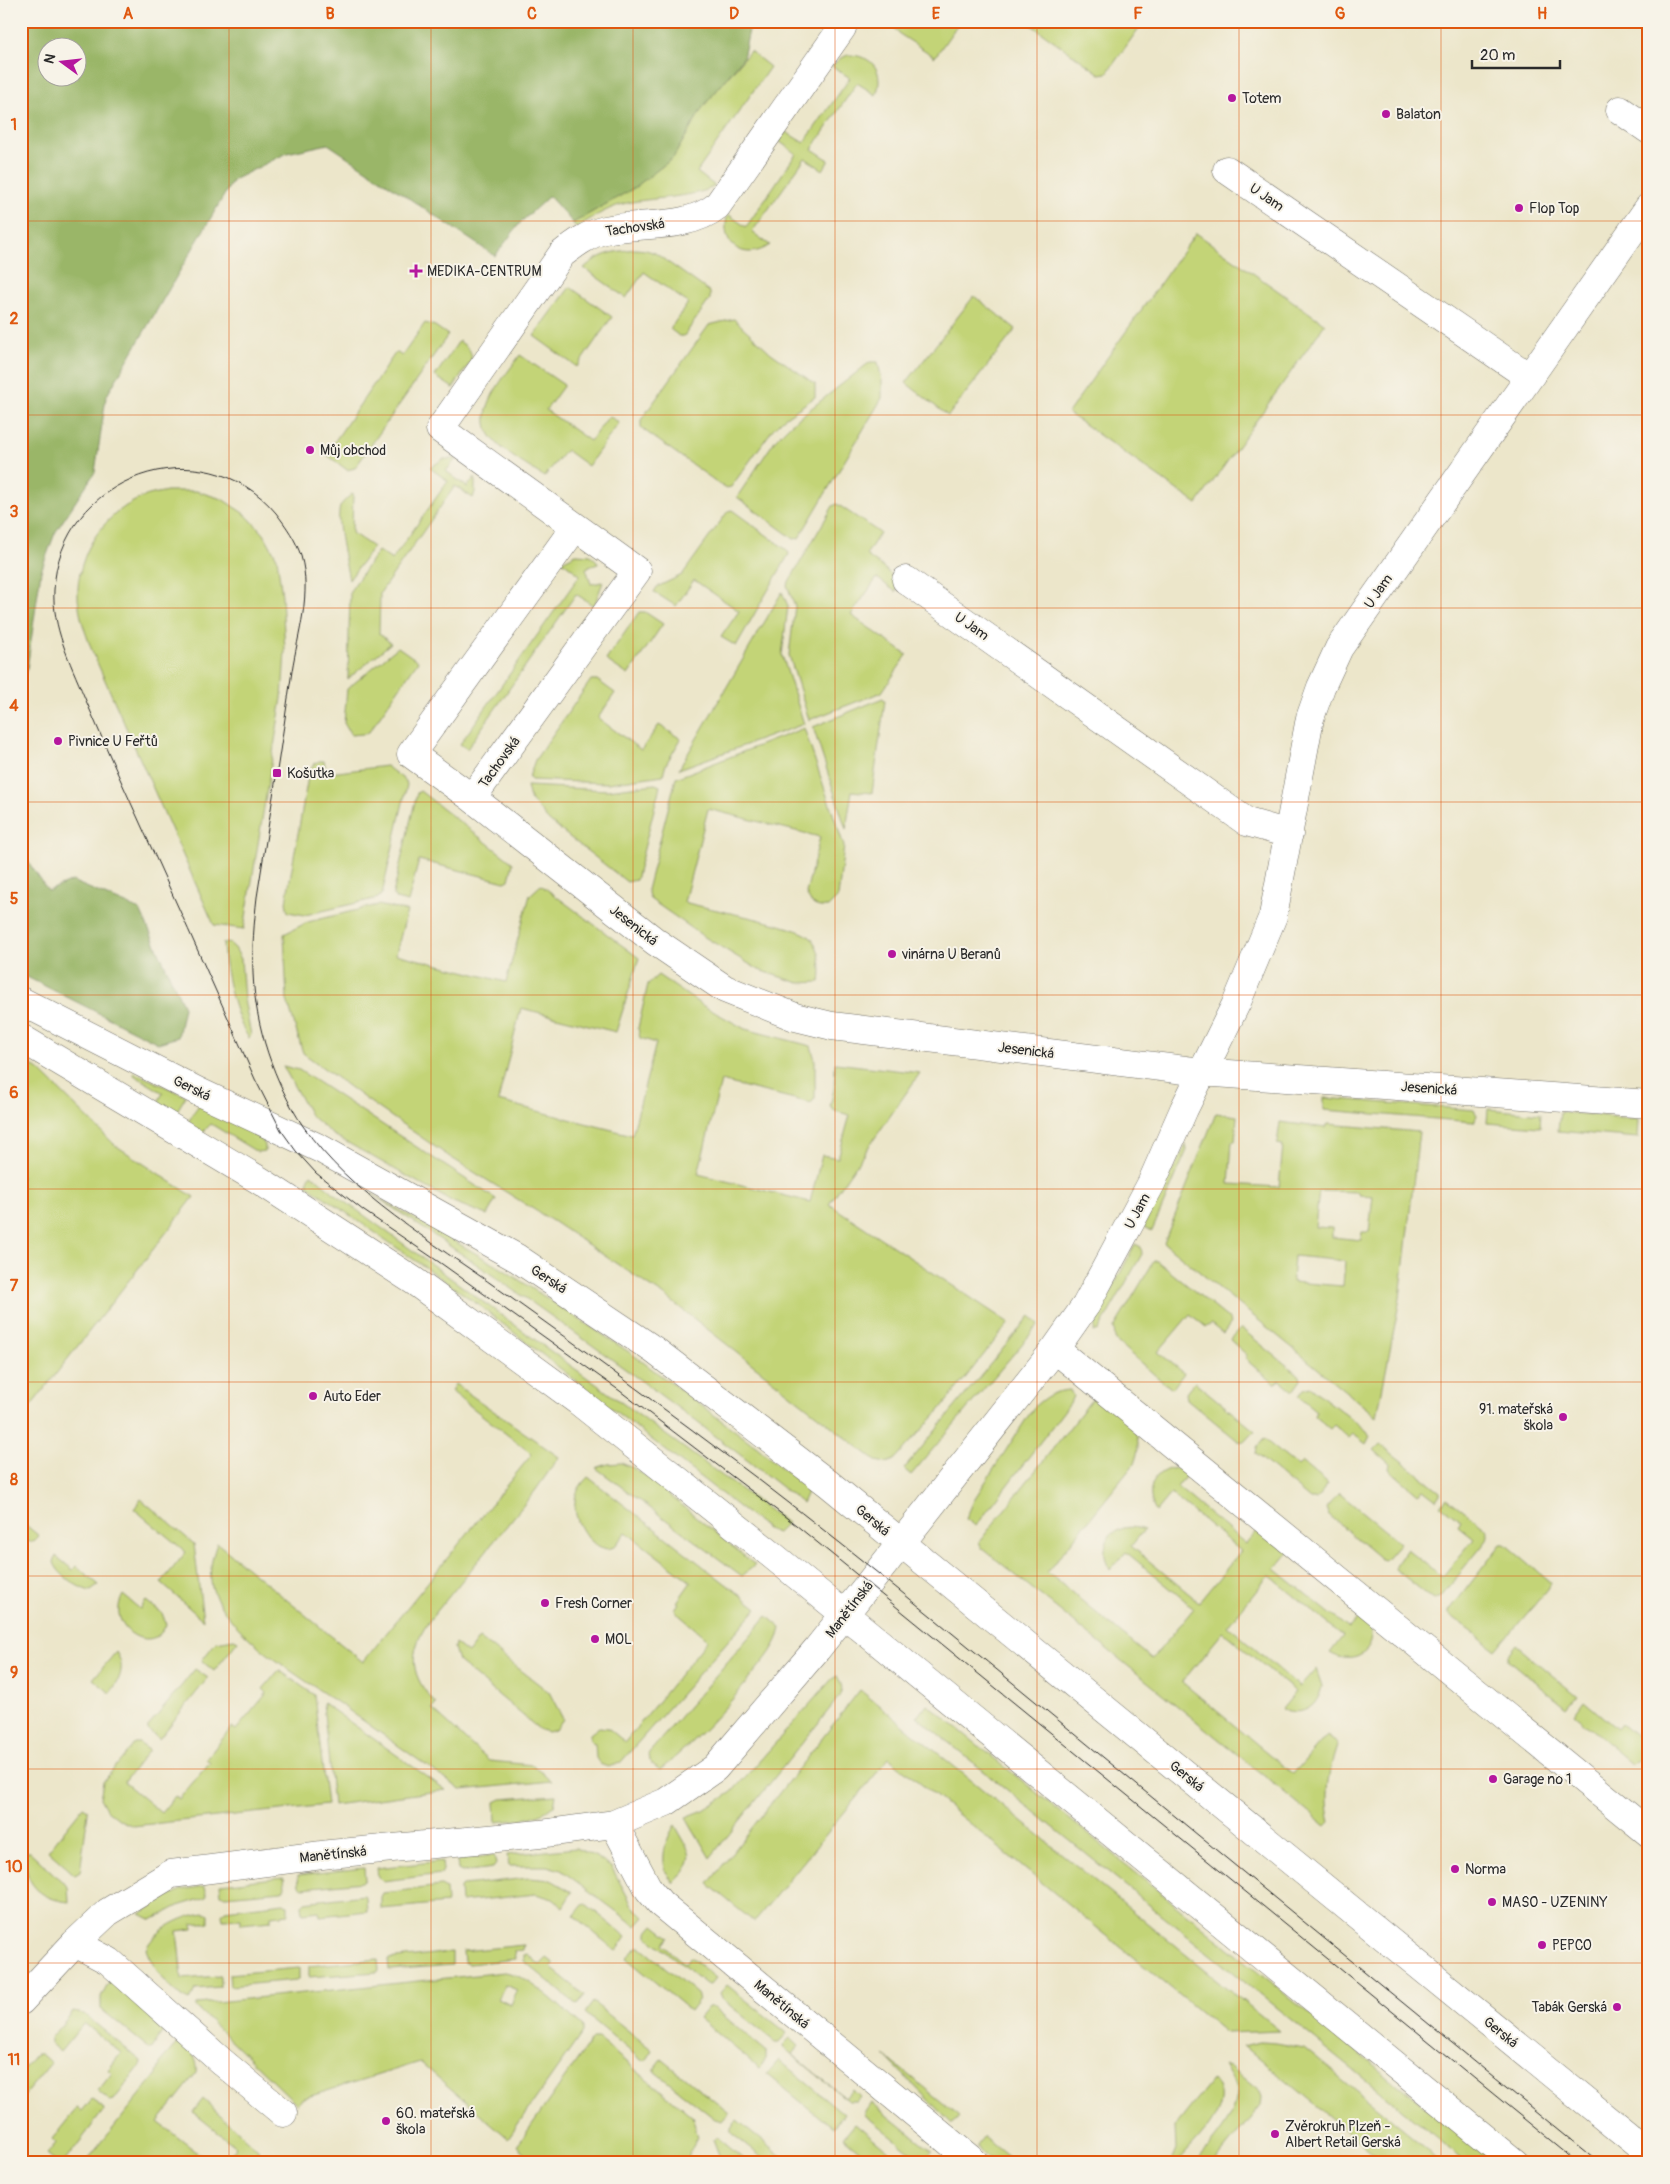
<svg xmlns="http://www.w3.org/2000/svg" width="1670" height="2184" font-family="Pangolin,sans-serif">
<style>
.green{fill:#c3d477;stroke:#778051;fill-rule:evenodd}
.forest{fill:#9ab668;stroke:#62704a;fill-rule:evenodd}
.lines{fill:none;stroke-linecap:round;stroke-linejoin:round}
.minor-casing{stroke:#6f6c63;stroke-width:29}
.tertiary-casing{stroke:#6f6c63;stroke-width:29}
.minor{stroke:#fff;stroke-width:28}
.tertiary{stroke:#fff;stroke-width:28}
.tram{stroke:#2b2b2b;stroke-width:1}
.grid{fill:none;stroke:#df570e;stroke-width:1;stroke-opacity:0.55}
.poi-dot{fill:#b5179e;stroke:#f7f3e8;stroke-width:2}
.labels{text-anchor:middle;stroke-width:4;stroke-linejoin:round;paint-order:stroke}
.poi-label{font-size:14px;fill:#2b2b2b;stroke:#f7f3e8;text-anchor:start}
.street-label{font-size:14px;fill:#2b2b2b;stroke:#f7f3e8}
.neatline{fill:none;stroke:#df570e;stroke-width:2}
.grid-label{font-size:16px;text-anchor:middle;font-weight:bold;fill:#df570e}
</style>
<rect width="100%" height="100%" fill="#f7f3e8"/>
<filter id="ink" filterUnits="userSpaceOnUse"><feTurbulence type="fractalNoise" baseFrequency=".02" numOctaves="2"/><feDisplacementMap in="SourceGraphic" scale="10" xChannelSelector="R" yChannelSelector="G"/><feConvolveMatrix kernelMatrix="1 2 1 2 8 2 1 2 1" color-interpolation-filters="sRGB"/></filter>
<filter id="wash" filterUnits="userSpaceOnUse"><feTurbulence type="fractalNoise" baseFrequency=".0096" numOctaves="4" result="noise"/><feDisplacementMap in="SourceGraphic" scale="20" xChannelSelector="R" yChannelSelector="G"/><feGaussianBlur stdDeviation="1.12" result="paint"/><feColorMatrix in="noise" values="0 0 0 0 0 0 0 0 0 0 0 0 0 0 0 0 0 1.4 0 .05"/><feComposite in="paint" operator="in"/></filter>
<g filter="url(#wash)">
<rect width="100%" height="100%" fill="#ece6ca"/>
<path class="green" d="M889,21H960L935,57L898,33Z
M1026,21H1144L1107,73L1100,74Z
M750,51L770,67L697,172L715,186C698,197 653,198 632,202C612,205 593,217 576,228L573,223L634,188L673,158L703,107Z
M848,55C873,55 885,72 876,95L857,83L812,149L829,160L823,170L805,158L752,232L770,245C744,263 718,244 728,214L746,227L796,154L779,141L786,132L804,143L850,78L832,66L839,59Z
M1196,233L1325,324L1197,504L1068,413Z
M635,249L646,250L655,253L710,292V299L684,336H679L670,329L688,303L644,272L626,298L584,268C601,253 613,252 635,249Z
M570,287L612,317L577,367L534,336Z
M974,296L1016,329L948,416L906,383Z
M734,319L771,353L815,384V397L783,419L773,429L731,487L725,488L641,428V420L709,325Z
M425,323L435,326L448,335L355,468L347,470L326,454L396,352L402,356Z
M459,341C467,347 473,350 471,361L453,388L435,376Z
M520,355L564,385L546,410L590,441L609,416L619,423L588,466L566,450L544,477C528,466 507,455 494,440C470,413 505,377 520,355Z
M870,362H878L882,381V398L799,538L794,539L737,497L776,439L790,425Z
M443,459H456L446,471L467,487L475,477V492L473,498L455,486L380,593L379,634L391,643L348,679L350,591L378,551L392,560L448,481L430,468Z
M167,491H196L222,499L246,515L264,534L277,558L282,596L285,651L282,698L244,929L214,925L92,651C87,636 81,622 79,607C72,562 99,516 141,498C149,494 159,493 167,491Z
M353,493L352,533L373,547L349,580C346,563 335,522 340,507C342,502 349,497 353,493Z
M837,504L880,533L866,555C877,564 901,576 896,592L877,578L851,615L907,655L882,692L809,720L789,655L795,606L787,585L833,506Z
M732,510L787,550L789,554L736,646L721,637L739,611L694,580L676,606L654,592L657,587L682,575L728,511Z
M576,554L590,555L597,561L598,564L586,568L591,584L603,582L594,606L576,594L467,749L460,744L580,575L562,561Z
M782,592L788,606L782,655L804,724L679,769Z
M639,612H645L663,624L628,675L606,660Z
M398,647L418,661L369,732L363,734L351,735L344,723L347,689Z
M591,680H597L615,693L598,718L641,750L659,725L681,739L666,764L663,775L608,783L531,780L529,777L535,760Z
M883,698L885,701L872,793L852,791L846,829L813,727Z
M804,728L844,846L838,897L828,907C815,908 811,905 806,893L820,837L708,809L684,902C706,909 799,925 811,938C821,950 822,967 820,982L799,983L759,970L703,936L650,899L647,890L676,778Z
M319,761H324L326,770L330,773L386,766L406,781L407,785L382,894L378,898L305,915L288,912L286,902L309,771L314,764Z
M655,784L660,786L636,880L627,882L549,821L530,799L527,786L608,790Z
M420,791L513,863L509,880L505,882L419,860L408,902L396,899L393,894L417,793Z
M541,885L639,958L616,1032L521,1008L498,1101L632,1135L656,1043L640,1038L638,1028L648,984L658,975L700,1004L745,1029L811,1046L815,1060V1098L811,1103L721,1081L698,1174L810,1202L822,1155L838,1158L850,1115L835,1111L830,1107L834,1089L835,1063L920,1073L829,1204L1009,1323L939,1411L894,1460L886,1463L876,1461L665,1296L554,1222L450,1157L367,1100L303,1053L287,1000L284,934L308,922L378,905L407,911L396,954L506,982L530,895Z
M228,942L235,948L241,959L244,999L251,1035L249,1038C234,1018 224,969 223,943Z
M21,1059L39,1070L115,1145L194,1197L31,1406L21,1398Z
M283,1066L299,1070L496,1199L487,1215L453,1202L332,1134L310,1115Z
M133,1072L186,1096L172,1119L160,1109L159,1100L163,1093L134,1075Z
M1324,1098L1474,1110L1477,1115L1474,1122L1324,1110Z
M200,1103L256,1132L265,1145V1151L257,1152L211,1124L203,1132L185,1127Z
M1488,1109L1541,1114L1540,1127L1487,1123Z
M1560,1112L1639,1119L1638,1138L1558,1131Z
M1216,1113L1237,1116L1235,1141H1232L1229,1184L1279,1187L1283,1145L1277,1144L1280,1122L1326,1128L1328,1124L1419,1132L1400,1298L1377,1417L1164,1243ZM1319,1191L1357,1192L1359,1195L1373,1196L1369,1232H1362L1361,1240L1332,1237V1228L1315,1227ZM1294,1256L1345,1261L1343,1286L1292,1282Z
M1186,1145L1187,1150L1152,1231L1143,1226Z
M311,1174L339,1197L787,1523L777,1533L767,1529L472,1300L308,1186V1180Z
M372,1194L501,1268L632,1354L757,1447L808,1490L802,1503C663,1393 519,1291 372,1194Z
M1135,1244L1141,1247L1142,1254L1099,1330L1094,1332L1095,1323Z
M1154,1261H1157L1229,1319L1231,1323L1223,1334L1211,1324L1206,1327L1190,1314L1158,1352L1184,1373L1173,1388L1165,1384L1117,1342L1115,1339L1114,1328Z
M1030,1316L1039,1324L911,1475L904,1469Z
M1240,1329H1242L1300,1376L1301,1380L1293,1391L1279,1380L1275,1384L1245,1359L1247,1355L1230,1340Z
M1195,1382L1255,1431L1245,1442L1238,1441L1187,1399L1186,1393Z
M455,1384L559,1457L535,1491L429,1621C407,1654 410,1676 436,1704L432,1709L489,1761L533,1765L552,1781L461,1790C420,1761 380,1733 340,1704C302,1678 234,1638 215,1595C207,1577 211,1561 217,1543L363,1662L532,1454L451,1391Z
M1310,1387L1367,1431L1370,1436L1366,1444L1353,1434L1349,1438L1334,1425L1330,1429L1315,1416L1317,1411L1299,1396L1304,1389Z
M1070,1390L1073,1396L1070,1403L976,1526L966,1519L975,1498L1034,1407C1046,1396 1054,1391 1070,1390Z
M1093,1398C1123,1412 1148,1428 1134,1464L1047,1572L1152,1659L1194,1608L1126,1552L1110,1570C1103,1557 1103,1548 1110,1535C1122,1527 1130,1525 1144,1530L1131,1546L1199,1602L1241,1551L1171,1494L1156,1512C1141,1485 1160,1460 1190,1471L1177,1487L1246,1544L1260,1528L1290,1551L1275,1569L1349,1629L1363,1613C1386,1640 1361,1671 1330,1653L1343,1636L1269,1575L1228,1626L1300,1687L1316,1669L1322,1686C1318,1707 1303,1717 1282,1709L1296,1692L1223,1632L1182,1682L1293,1774L1327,1735L1338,1743C1329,1770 1323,1794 1330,1822L1326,1826L982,1548L979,1542Z
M1264,1439L1298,1467L1302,1462L1328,1484L1316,1499H1310L1256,1454L1257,1447Z
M1380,1444L1440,1491V1494L1436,1500L1423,1490L1418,1494L1389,1469L1390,1464L1374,1450Z
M621,1463L633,1468L646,1476L755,1565L742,1576L596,1468L608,1464Z
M588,1477L757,1608L620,1763L608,1767L600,1764L596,1758L595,1744L590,1740V1734L599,1727L608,1728L625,1742L708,1640L678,1614L675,1609L679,1603L677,1602L691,1582L626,1532L614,1547L608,1549C588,1547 573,1520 575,1501C575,1492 582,1483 588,1477Z
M1339,1493L1400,1543L1385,1560L1381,1559L1328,1514L1326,1508Z
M1447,1498L1483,1526C1488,1530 1489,1534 1487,1540L1441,1597L1434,1600L1395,1569V1566L1407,1549L1442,1577L1474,1539L1458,1526L1461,1521L1441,1505Z
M141,1499L194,1544L203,1620L161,1583L186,1552L134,1509Z
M21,1521L39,1536L33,1542L25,1541L21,1538Z
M1501,1544H1505L1551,1583L1548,1589L1496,1650L1449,1614V1611Z
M56,1556L73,1570L76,1566L99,1585L91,1591C79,1589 57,1574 54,1562Z
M123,1595L140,1609L146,1601L162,1613L166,1624C154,1658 104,1628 123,1595Z
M767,1616L781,1628C778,1645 764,1661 753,1674C725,1710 695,1741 660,1770L649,1761L648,1754Z
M479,1638L549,1692L563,1719L556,1729L548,1732L540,1730L458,1661L454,1648L455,1643L468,1653Z
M234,1639L238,1641L214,1671L203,1662L202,1660L216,1642Z
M1516,1645L1577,1696L1567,1708L1508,1660V1655Z
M116,1652C126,1667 120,1680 110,1693L93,1679Z
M195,1669L208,1678L159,1739L148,1730V1727Z
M279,1670L314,1695L327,1805L133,1826L120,1820L106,1809L100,1798L103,1782L135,1743H139L149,1750L124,1782L161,1813L175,1796L179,1799L210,1762L206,1759L232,1727L236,1730L267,1693L263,1689Z
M837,1676C846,1691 841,1693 832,1706L710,1858L686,1817L704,1810L732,1792L832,1679Z
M860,1690L1280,2031L1226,2033L889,1758L754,1922L708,1884Z
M1584,1701L1617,1729L1621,1724L1649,1747L1638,1761L1632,1763L1574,1715Z
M323,1703L446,1790L333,1805Z
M927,1704L1495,2163H1468L917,1717Z
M556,1795L554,1805C538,1820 516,1820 496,1822L495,1802L501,1799Z
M83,1807L88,1810V1812L80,1872L75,1875L48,1851Z
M675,1825C690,1853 699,1857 674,1883C657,1867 664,1842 675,1825Z
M576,1848L596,1857L612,1868L632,1905L644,1917L636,1926L561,1870L547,1866H509L507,1855Z
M26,1852H30L68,1887L69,1902C39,1899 23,1883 26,1852Z
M494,1855L496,1864L493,1868L462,1872L458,1870L457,1860Z
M442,1861L443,1870L441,1874L383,1881L378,1878L377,1868Z
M364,1868L365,1879L362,1882L303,1888L299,1885L298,1875Z
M284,1877L285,1887L282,1891L225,1896L221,1894L220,1884Z
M529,1878L551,1880L572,1892L563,1907L553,1899L536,1894L461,1902L460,1888L463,1885Z
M205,1886L207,1896L204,1898L178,1906L152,1920L140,1914L160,1901L181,1890Z
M441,1886L446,1889L447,1903L381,1909V1897L383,1893Z
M364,1895L366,1898L367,1911L320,1916L319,1911L303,1913L302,1905L305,1902Z
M284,1903L288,1906V1914L271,1916V1921L241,1924V1919L223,1920L222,1914L225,1910Z
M586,1904L626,1937L616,1951L574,1916L583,1905Z
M205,1913L209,1915V1922L192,1924L193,1929L177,1931L182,1979L220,1976V1987L195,1989L190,2001C172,1994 152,1967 146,1949C155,1929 185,1915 205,1913Z
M654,1925L669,1937L663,1945L685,1964L690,1957L716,1978L710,1985L706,1984L648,1937V1932Z
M524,1945L523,1950L514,1951L515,1959L469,1964L464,1962L463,1951Z
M637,1947H641L697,1994L699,1999L690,2011L626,1958Z
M452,1952V1965L389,1970L388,1959Z
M527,1954L540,1965L547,1958L555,1964L551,1968L585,1995L577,2005L524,1961V1955Z
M378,1959L379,1971L377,1972L309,1977V1966Z
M299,1968V1978L296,1980L230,1986L229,1974Z
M505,1972C532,1977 562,2009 583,2027V2032L508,2138L420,2062L301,2099L297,2104L196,2007L198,2004ZM505,1985L517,1990L511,2005L498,1999Z
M110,1981L117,1985L164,2029L152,2049H150L101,2009V1997Z
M727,1985L787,2033L779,2042H775L723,2000L720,1993Z
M593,2002L652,2050L645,2061L641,2060L585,2013Z
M708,2007H713L766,2051V2059L759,2068L699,2018Z
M73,2012L84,2014L141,2061L140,2066L114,2100L110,2101L98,2091L112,2073L108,2070L121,2053L84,2023L60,2052L50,2043V2038Z
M790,2038L799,2046L792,2054L845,2098L853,2089L860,2096L856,2101H849L784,2048L783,2045Z
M592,2039H598L692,2116L698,2137L684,2163H536L517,2146Z
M179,2041C189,2050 199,2057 197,2073L158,2122L211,2163H85L157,2074L161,2061Z
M1260,2042L1276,2043L1304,2048L1428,2150L1433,2158V2163H1385L1244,2046Z
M36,2054H41L51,2063L21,2099V2072Z
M885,2056L959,2116L952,2124Z
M662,2059L729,2113L722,2121L715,2119L655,2072V2068Z
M779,2060L844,2114L833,2128L767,2074Z
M1224,2066L1230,2067L1260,2092L1262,2097L1261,2105L1214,2163H1195C1209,2145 1240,2114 1236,2091C1234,2081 1229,2074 1224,2066Z
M1213,2079C1237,2107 1195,2141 1177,2163H1170L1176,2149L1175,2127Z
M92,2099L103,2107L104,2110L65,2161L58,2163L47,2154L56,2143L52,2139L77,2108L82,2111Z
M203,2099L259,2151L250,2163H223L236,2147L193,2112Z
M871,2102L932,2151L926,2158H918L865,2115V2111Z
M737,2120L790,2163H769L731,2133V2129Z
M855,2123L903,2163H875L843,2137Z
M717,2137L748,2163H722L713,2139Z
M984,2137L1016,2163C999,2163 986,2163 977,2146Z"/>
<path class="forest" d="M21,21H751L743,58L703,107L673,158L634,188L573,223L549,196L520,223L495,256L328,144L287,153L233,180L106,397L95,472L55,533L41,571L27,669L21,684ZM48,48H78V78H48Z
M21,851L48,891L72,881L140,910L184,1007L178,1037L158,1043L21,974Z"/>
</g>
<g filter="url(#ink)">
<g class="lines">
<defs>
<path id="minor" d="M1620,110L1649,130
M1227,170L1529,377
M575,527L411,754L472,798L656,942L725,989L795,1017L832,1026L1201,1072L1649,1104
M906,580L1247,822L1289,834
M472,798L637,571L440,429L562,254C575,244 588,234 605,230C641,222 687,230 717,206L842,28L844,21
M1055,1349L1649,1833
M614,1824L649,1890L661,1904L975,2163
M75,1943L109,1961L221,2061L283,2113
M21,2001L75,1943L108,1912L171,1874L330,1854L540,1834L614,1824L666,1802L715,1768L817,1649L1055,1349L1086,1305L1151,1184L1184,1109L1237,1002L1273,916L1310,718L1321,687L1339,648L1649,207"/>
<path id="tertiary" d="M21,1001L199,1092L321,1149L517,1258L654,1350L829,1484L1649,2153
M21,1038L259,1180L414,1281L578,1401L772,1555L1515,2163"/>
</defs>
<use href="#minor" class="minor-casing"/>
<use href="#tertiary" class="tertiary-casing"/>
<use href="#minor" class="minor"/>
<use href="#tertiary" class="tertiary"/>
<path class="tram" d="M1578,2163L796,1525L620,1391L442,1264L364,1211L316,1173L296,1151L281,1130L255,1079C211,979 166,880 121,781C108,752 96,724 84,696C70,662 52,627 54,590C59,476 203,425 276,513C286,526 296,540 301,556C312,594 298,633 292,671C281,747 269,822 257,897C254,923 252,948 253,973C255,1026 274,1082 303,1126C351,1195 433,1242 500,1290C586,1351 670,1413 754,1476C881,1573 1003,1675 1126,1776C1283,1905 1441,2034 1599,2163"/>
</g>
</g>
<path class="grid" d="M229,21V2163M431,21V2163M633,21V2163M835,21V2163M1037,21V2163M1239,21V2163M1441,21V2163M21,221H1649M21,415H1649M21,608H1649M21,802H1649M21,995H1649M21,1189H1649M21,1382H1649M21,1576H1649M21,1769H1649M21,1963H1649"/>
<g class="poi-dot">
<circle cx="1232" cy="98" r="5"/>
<circle cx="1386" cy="114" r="5"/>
<circle cx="1519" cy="208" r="5"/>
<path d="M413.5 263.5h5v5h5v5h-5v5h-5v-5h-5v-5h5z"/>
<circle cx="310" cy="450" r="5"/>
<circle cx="58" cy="741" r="5"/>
<rect x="272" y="768" width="10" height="10" rx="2.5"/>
<circle cx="892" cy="954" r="5"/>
<circle cx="313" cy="1396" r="5"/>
<circle cx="1563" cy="1417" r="5"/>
<circle cx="545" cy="1603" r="5"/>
<circle cx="595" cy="1639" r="5"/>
<circle cx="1493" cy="1779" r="5"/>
<circle cx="1455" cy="1869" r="5"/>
<circle cx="1492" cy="1902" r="5"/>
<circle cx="1542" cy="1945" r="5"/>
<circle cx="1617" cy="2007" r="5"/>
<circle cx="386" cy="2121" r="5"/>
<circle cx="1275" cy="2134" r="5"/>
</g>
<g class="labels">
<g class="poi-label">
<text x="1242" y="103">Totem</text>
<text x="1396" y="119">Balaton</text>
<text x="1529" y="213">Flop Top</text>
<text x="427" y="276">MEDIKA-CENTRUM</text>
<text x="320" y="455">Můj obchod</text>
<text x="68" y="746">Pivnice U Feřtů</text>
<text x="287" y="778">Košutka</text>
<text x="902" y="959">vinárna U Beranů</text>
<text x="323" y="1401">Auto Eder</text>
<text x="1553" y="1414" text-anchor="end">91. mateřská<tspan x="1553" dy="16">škola</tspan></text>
<text x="555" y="1608">Fresh Corner</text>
<text x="605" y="1644">MOL</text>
<text x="1503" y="1784">Garage no 1</text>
<text x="1465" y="1874">Norma</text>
<text x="1502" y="1907">MASO - UZENINY</text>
<text x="1552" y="1950">PEPCO</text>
<text x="1607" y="2012" text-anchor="end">Tabák Gerská</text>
<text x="396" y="2118">60. mateřská<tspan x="396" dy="16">škola</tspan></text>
<text x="1285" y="2131">Zvěrokruh Plzeň -<tspan x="1285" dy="16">Albert Retail Gerská</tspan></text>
</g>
<g class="street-label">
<text transform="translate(1267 197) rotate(34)" y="5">U Jam</text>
<text transform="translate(635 227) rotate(-8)" y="5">Tachovská</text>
<text transform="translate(1378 591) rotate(-55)" y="5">U Jam</text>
<text transform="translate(972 626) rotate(35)" y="5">U Jam</text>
<text transform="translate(499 762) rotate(-54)" y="5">Tachovská</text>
<text transform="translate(634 925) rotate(38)" y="5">Jesenická</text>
<text transform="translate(1026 1050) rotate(7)" y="5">Jesenická</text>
<text transform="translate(192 1088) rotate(26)" y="5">Gerská</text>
<text transform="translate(1429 1088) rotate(4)" y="5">Jesenická</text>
<text transform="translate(1137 1211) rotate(-62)" y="5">U Jam</text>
<text transform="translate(549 1279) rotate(33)" y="5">Gerská</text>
<text transform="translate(873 1520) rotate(40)" y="5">Gerská</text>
<text transform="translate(849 1609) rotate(-52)" y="5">Manětínská</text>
<text transform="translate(1187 1776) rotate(39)" y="5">Gerská</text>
<text transform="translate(333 1854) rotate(-6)" y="5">Manětínská</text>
<text transform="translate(782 2004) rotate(40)" y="5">Manětínská</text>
<text transform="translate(1501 2032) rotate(39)" y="5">Gerská</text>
</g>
</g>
<rect width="1670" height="2184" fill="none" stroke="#f7f3e8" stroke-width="55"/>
<g transform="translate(62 62) rotate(285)"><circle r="24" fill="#f7f3e8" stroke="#a5a39c"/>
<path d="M0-4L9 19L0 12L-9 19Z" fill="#b5179e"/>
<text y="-8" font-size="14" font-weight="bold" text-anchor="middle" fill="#2b2b2b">N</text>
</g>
<path d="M1472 60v8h88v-8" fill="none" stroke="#2b2b2b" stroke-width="2.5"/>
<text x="1480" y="60" font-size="15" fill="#2b2b2b" stroke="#f7f3e8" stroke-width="4" paint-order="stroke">20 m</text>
<rect x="28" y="28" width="1614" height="2128" class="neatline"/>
<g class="grid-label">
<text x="128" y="19">A</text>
<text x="330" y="19">B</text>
<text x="532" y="19">C</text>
<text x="734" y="19">D</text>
<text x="936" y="19">E</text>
<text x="1138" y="19">F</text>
<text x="1340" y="19">G</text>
<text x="1542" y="19">H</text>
<text x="14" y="130">1</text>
<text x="14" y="324">2</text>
<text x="14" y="517">3</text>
<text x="14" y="711">4</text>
<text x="14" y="904">5</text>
<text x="14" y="1098">6</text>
<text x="14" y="1291">7</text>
<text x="14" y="1485">8</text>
<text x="14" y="1678">9</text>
<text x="14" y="1872">10</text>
<text x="14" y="2065">11</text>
</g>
</svg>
